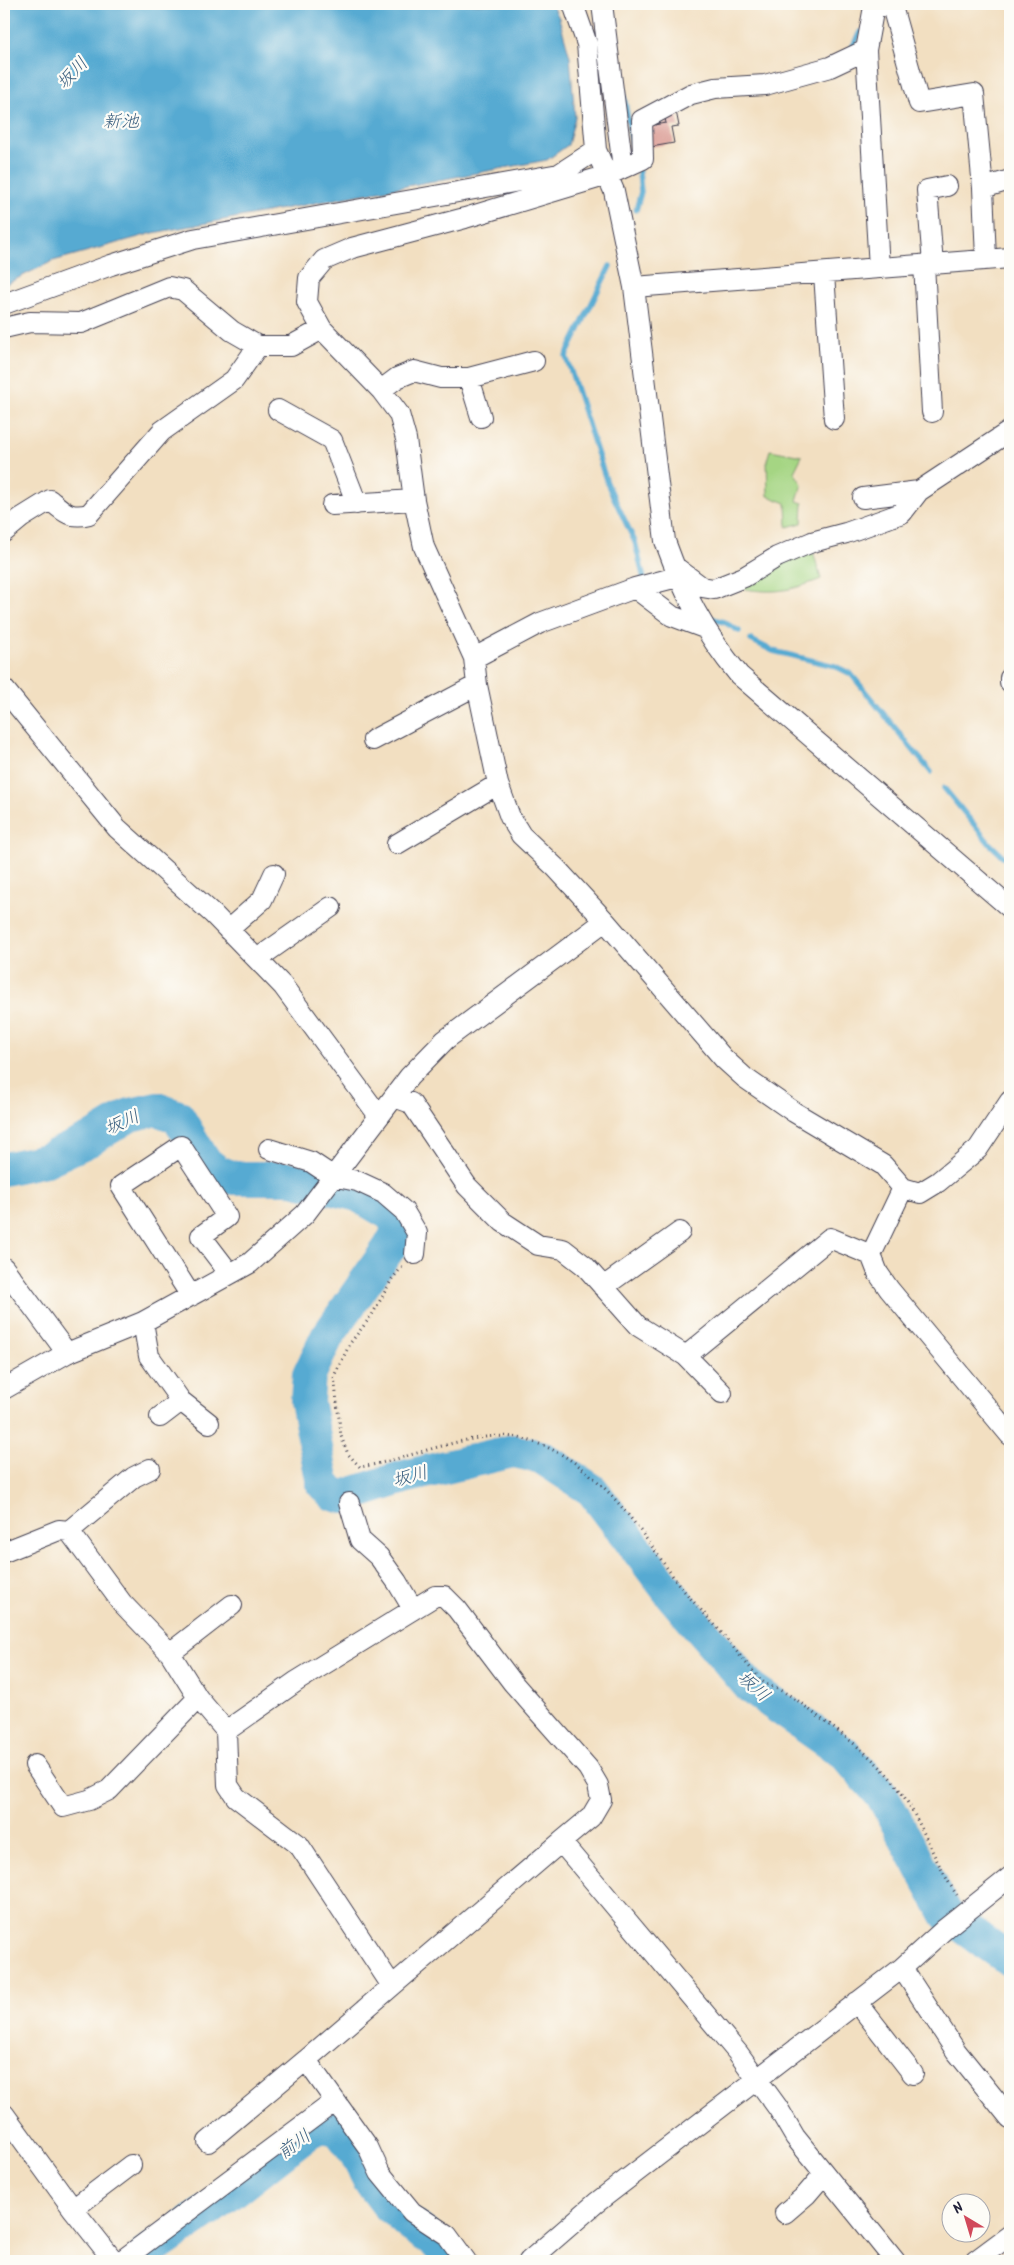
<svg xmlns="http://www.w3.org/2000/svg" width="1014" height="2265" font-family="Kalam,'Klee One',sans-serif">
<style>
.green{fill:#a5d583;stroke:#647c5f}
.water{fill:#57aad2;stroke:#3c6686}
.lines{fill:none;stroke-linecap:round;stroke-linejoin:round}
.stream{stroke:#57aad2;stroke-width:5.5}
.river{stroke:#57aad2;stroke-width:34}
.building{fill:#d8948d}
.minor-casing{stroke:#413e4f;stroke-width:22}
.path{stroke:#413e4f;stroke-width:3;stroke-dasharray:1 4;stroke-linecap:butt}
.minor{stroke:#fff;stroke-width:20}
.labels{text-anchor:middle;stroke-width:4.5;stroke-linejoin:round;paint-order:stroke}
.water-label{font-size:18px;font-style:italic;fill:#3a5f7f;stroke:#fdfcf7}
</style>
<rect width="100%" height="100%" fill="#fdfcf7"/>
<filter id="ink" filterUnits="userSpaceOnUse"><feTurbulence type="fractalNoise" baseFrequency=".02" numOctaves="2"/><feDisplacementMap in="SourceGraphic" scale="10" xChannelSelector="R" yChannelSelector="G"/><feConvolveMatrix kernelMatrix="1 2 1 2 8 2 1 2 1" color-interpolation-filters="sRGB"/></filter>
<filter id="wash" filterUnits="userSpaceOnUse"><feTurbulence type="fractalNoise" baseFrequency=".0096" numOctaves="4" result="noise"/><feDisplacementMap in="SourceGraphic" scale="20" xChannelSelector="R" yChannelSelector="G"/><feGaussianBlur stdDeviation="1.12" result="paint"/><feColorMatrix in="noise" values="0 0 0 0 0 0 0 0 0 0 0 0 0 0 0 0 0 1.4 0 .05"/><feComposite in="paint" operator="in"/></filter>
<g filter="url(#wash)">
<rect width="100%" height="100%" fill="#f2dfc1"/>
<path class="green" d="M770,450L802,456L794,472L802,484L797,501L803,503L802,523L787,527L786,503L768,496L767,460Z
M812,548L821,579C783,594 769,593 730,587Z"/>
<path class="water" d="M4,4H552L559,18L570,57L575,117L568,145L547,160L153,233L53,261L4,285Z"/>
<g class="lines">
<path class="stream" d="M851,50L860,32
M622,85L634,154
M636,210L641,192L639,172
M610,266L566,356L607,483L635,542L644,579
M707,617L724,622L739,631
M751,640L773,651L835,666L851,674L931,772
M944,788L990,844L1010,863"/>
<path class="river" d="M4,1169L46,1160L89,1140L130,1115L157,1109L178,1117L204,1161L218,1172L234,1178H288L358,1195L392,1215L399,1230L389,1248L327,1337L309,1375L307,1401L323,1484L333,1494L343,1497L404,1477L513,1451L541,1457L592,1490L674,1598L751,1688L844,1753L883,1797L947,1915L1010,1960
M146,2254L208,2211L306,2134L321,2126L338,2129L354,2150L369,2180L388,2205L409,2224L435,2242L452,2261"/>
</g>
<g id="blocks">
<path class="building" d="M676,111L679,126L671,127L674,143L651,147L647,126L666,123L664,113Z"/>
</g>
</g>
<g filter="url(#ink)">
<use href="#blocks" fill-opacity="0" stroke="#413e4f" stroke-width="1"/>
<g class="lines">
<defs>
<path id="minor" d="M573,4L587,44L596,150L614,191L634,287L665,541C684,594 703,631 739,675L1010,908
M602,4L623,168
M879,4L873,12L866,50L830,67L765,85L715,88L691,94L642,120L643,159L608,175L465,218L352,248L324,260L309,278L307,302L322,329L381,390L399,414L406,439L414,500L424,547L474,658L477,685L498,784L510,817L521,835L556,868L605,921L724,1059L745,1078L794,1112L883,1165L903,1188L871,1255L878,1273L889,1289L1010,1435
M885,4L893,10L919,103L974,94L983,188
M866,50L879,268
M986,259L983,188L1010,180
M924,264L932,412
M933,264L927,190L947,186
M824,274L834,419
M634,287L1010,258
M4,304L111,265L193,239L559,174L596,150
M4,328L30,322L81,323L169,287L183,290L232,331L258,346H291L322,329
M469,378L481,417
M381,390L397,378L414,371L441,378H469L534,361
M278,410L332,440L357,504
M863,498L919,491
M332,505L414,500
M4,532L21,518L50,500C64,512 70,519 89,514L162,431L234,380L258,346
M674,566L702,587L714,589L744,577L777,557L812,542L846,533L902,513L919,491L1010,431
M635,588L677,577
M474,658L540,623L635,588L672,616L704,628
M1010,678V682
M4,689L117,828L213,914L283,986L379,1116
M373,740L477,685
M397,844L498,784
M228,930L262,900L274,874
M257,959L331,907
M394,1097L411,1103L467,1186L503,1222L538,1245L563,1249L585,1266L638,1326L686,1356L830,1238L871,1255
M269,1149L311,1162L332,1176L357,1181L383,1193L404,1211L417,1233L415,1254
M903,1188L920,1193L938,1182L978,1149L1010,1101
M4,1268L67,1353
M603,1287L680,1232
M191,1296L121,1186L181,1146L227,1217L201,1236L230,1274
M143,1322L149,1356L181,1401L209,1423
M686,1356L722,1393
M4,1389L67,1353L143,1322L250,1263L305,1214L409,1077L445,1040L605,921
M160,1417L181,1401
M349,1503L360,1540L379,1557L397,1582L413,1609
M69,1531L134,1477L150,1469
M4,1552L59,1530L69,1531L122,1603L170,1653L198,1698L226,1731L297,1681L435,1596H444L457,1609L513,1683L588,1768L598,1785L601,1800L591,1817L561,1842L738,2053L778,2108L795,2137L895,2261
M170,1653L232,1605
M226,1731L228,1785L236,1797L299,1845L392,1986L561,1842
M35,1765L63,1807L89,1800L109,1790L198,1698
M902,1968L956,2051L1010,2118
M392,1986L306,2060L368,2147L380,2173L412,2212L447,2235L466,2261
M857,2002L913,2074
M4,2114L73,2209L114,2261
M208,2142L306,2060
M73,2209L131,2165
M785,2213L806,2195L824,2174
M121,2261L334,2102
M529,2261L596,2203L902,1968L946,1928L1010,1877
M975,2261L1010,2235"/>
</defs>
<use href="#minor" class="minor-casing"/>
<path class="path" d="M402,1267L392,1279L372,1315L351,1342L334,1376L341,1436L348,1454L360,1467C405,1461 475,1428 519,1438C595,1455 635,1524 677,1582C690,1599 706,1615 720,1631C734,1648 747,1665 762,1681C769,1687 780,1689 787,1694C799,1700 809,1710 820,1718C847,1738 875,1758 896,1785C921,1818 933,1861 957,1895"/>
<use href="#minor" class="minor"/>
</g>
</g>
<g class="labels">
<g class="water-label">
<text transform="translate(72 73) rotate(-47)" y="6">坂川</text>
<text x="121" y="127">新池</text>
<text transform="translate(122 1122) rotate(-24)" y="6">坂川</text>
<text transform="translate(410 1476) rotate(-15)" y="6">坂川</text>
<text transform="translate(754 1686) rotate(42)" y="6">坂川</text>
<text transform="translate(294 2144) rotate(-36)" y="6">前川</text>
</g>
</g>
<rect width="1014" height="2265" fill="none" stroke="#fdfcf7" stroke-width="20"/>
<g transform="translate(966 2218) rotate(322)"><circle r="24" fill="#fdfcf7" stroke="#a5a5ac"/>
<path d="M0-4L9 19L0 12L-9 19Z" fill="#d1495b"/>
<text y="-8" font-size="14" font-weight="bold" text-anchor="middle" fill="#22223b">N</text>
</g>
</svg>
